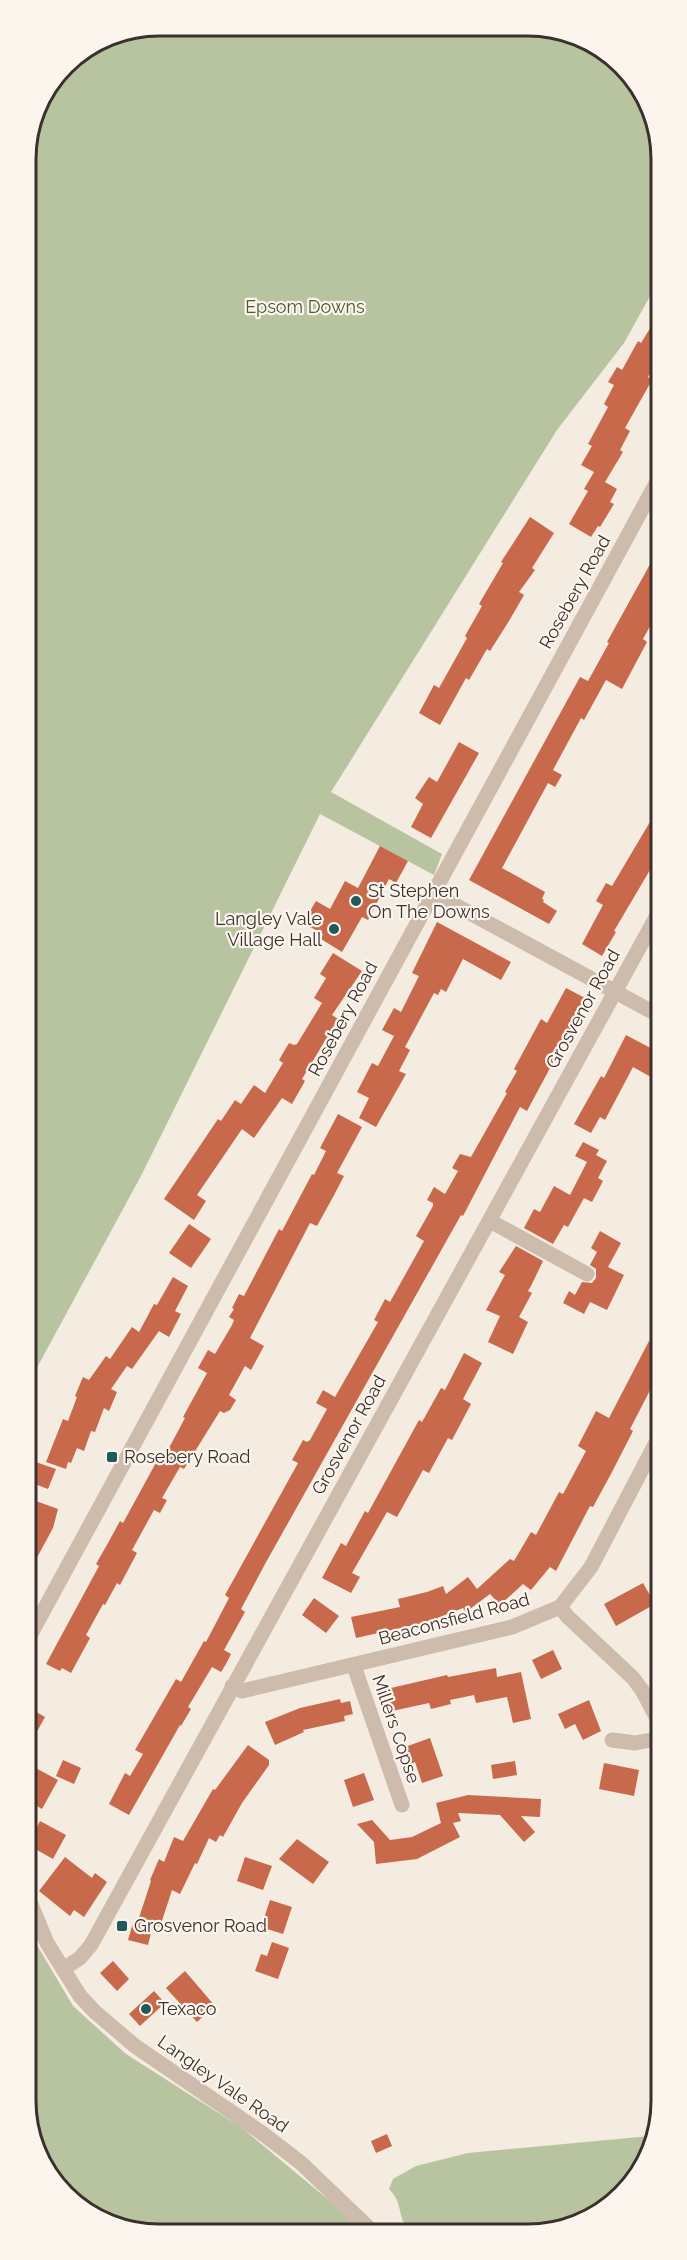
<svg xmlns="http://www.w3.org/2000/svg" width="687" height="2260" font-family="Raleway,sans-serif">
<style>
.green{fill:#b8c4a0}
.building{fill:#c8694b}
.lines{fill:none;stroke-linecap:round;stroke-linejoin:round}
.minor{stroke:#cdbbac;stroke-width:15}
.poi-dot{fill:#1f5a5e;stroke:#fbf5ee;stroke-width:2}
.labels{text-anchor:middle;stroke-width:4.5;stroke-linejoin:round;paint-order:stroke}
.park-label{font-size:18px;fill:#4a5a2e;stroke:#fbf5ee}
.street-label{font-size:18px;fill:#3b302b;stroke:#fbf5ee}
.poi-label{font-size:18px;fill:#3b302b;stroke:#fbf5ee;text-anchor:start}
.rim{fill:none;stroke:#3b302b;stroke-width:3}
</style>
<rect width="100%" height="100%" fill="#f4ebe1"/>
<path class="green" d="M159,26L554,28L623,65L659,133V280L624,343L557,430L331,792L442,854L434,875L320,814L142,1174L27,1386L26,151L39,100L65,64L108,36Z
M28,1930L73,2006L126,2054L242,2128L342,2211L363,2232H133L64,2195L28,2127Z
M650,2136L628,2189L554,2232H411C395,2216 405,2205 389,2189L393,2179L416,2166L468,2153Z"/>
<path class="building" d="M659,314V358L648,377L652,380L625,428L630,431L620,450L623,452L605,482L617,489L610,502L614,504L600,527L598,526L591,537L569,524L588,491L584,489L594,472L581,465L592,446L588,444L608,407L604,404L614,385L608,382L617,367L622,370L638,341L641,343Z
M530,517L554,533L532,568L535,570L519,592L524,595L509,621L490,651L487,649L469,680L466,678L440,725L419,713L434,685L439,688L467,638L465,636L482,606L479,604L503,563L501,562Z
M659,548L660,608L643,639L647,642L622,689L606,680L584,720L581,718L553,770L562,775L555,787L548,783L502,868L545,892L542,899L544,900L543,902L557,911L549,924L469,880L580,677L588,681L609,643L607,642Z
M459,742L479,753L431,838L411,827L423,804L415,798L429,777L437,782Z
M660,805V853L614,931L616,932L602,956L582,944L603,905L596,901L606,883L612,886Z
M380,846L408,861L396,883L389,879L368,920L362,917L342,952L321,939L323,934L303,923L316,901L330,909L345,881L358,888Z
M437,922L511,962L501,980L463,959L446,992L441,989L438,995L434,993L405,1047L410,1050L399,1071L406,1074L376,1127L359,1118L369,1098L357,1092L372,1063L378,1066L394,1036L382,1030L394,1008L401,1012L419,976L412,973Z
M333,953L362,971L332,1015L338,1019L302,1079L305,1081L292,1104L282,1098L254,1138L242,1129L197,1195L206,1201L194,1220L164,1199L218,1119L221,1121L235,1100L241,1104L254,1085L265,1093L283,1063L279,1060L289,1043L294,1045L297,1044L322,1003L314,998L326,978L320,974Z
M566,988L587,999L527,1111L520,1107L463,1216L461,1215L265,1564L241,1609L245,1612L224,1650L231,1654L226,1664L221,1672L212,1667L188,1707L191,1709L181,1726L180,1725L129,1815L109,1804L125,1773L130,1776L143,1754L135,1750L176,1679L181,1682L204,1641L206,1642L229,1598L225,1595L298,1463L292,1460L303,1440L307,1442L310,1440L327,1409L316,1403L323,1390L335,1397L378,1322L374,1320L385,1299L390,1302L424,1241L416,1236L433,1206V1203L427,1200L434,1187L445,1194L458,1171L452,1168L460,1154L471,1157L507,1093L505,1092L517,1071L514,1069L541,1019L547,1023Z
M626,1035L660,1053V1082L633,1067L605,1120L600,1117L591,1133L574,1124L601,1076L604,1078Z
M338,1114L362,1127L337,1173L344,1176L333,1197L317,1226L310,1223L250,1338L264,1346L251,1370L245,1366L229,1395L236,1400L230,1410L224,1413L220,1411L184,1469L180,1467L162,1498L167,1500L160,1513L154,1510L132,1550L137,1553L120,1585L117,1583L105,1605L103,1604L86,1635L90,1638L71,1673L62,1668L60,1671L46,1664L99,1566L96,1564L108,1543L120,1521L123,1523L158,1459L162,1461L185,1418L183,1417L207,1373L198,1368L208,1350L215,1354L232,1325L234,1320L229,1317L234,1309L232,1308L239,1294L244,1296L279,1229L282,1231L312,1174L314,1175L326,1151L320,1148Z
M583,1142L599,1150L596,1155L607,1161L598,1178L603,1181L592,1202L584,1198L568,1227L564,1225L553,1244L524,1228L534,1209L540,1212L554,1186L570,1195L587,1162L575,1156Z
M189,1224L211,1239L191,1268L169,1253Z
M600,1231L621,1243L608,1267L624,1275L607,1310L590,1302L584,1314L563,1303L569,1291L575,1295L582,1282L592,1283L596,1278V1269L590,1265L597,1252L591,1248Z
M516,1246L543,1261L531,1286L528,1291L532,1293L519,1317L528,1322L513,1354L488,1342L500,1316L486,1310L505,1275L499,1272Z
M173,1277L188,1286L175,1311L181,1314L169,1337L159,1331L132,1369L127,1366L111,1389L117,1392L109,1411L104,1408L95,1432L91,1431L84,1451L77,1448L71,1463L68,1462L66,1469L46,1462L63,1419L68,1421L77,1397L75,1396L83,1377L89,1380L106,1356L110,1359L132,1327L139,1332L154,1304L157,1305Z
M649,1341L660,1347V1371L630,1429L633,1431L612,1472L593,1507L590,1506L556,1571L550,1567L531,1590L523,1584L500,1605L490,1594L466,1612L463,1608L427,1622L356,1638L351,1617L400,1607L398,1599L427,1592L443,1586L446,1594L468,1577L477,1589L510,1559L514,1561L531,1532L536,1535L559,1492L563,1494L586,1451L578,1446L596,1411L609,1418Z
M464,1353L482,1363L463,1399L471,1404L452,1440L448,1438L429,1473L423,1470L397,1517L387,1512L352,1573L360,1577L351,1593L322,1578L341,1543L346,1546L365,1511L368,1513L419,1420L422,1422L441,1388L445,1390Z
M27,1459L56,1469L48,1489L27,1481Z
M33,1500L58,1509L53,1528L27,1576V1517Z
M643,1583L655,1604L616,1626L604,1604Z
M314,1598L339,1616L326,1633L302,1615Z
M553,1650L562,1669L541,1679L532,1660Z
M496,1668L497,1677L521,1672L531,1719L513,1723L507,1697L476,1703L474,1695L450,1700L451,1704L431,1709L429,1703L383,1713L378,1691L447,1675L448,1677Z
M340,1699L341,1703L350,1701L353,1714L344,1716L345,1721L303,1730L304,1732L275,1745L265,1722L300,1708Z
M589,1700L601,1731L583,1740L575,1724L565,1729L558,1714Z
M28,1707L45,1717L28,1748Z
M430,1738L443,1776L422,1783L415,1762L410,1764L405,1747Z
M248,1745L269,1760V1765L242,1803L223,1837L220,1835L216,1842L209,1838L197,1864L195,1863L180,1894L172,1890L160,1927L153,1925L148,1945L128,1940L133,1923L137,1924L151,1881L150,1880L159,1859L164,1862L174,1837L183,1841L213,1789L215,1790Z
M63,1760L81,1768L74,1784L56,1776Z
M515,1761L517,1775L493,1779L491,1765Z
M604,1763L639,1770L634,1796L599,1789Z
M28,1764L58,1780L42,1809L28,1801Z
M364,1773L374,1800L353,1807L344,1780Z
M468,1795L541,1799L540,1817L521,1816L535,1832L524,1842L500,1815L458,1813L461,1821L453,1823L460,1837L417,1859L376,1864L374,1842L357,1824L372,1820L390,1840L412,1837L441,1823L436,1803Z
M40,1821L66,1835L53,1859L28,1845Z
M297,1839L329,1862L313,1884L279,1859Z
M65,1857L92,1878L95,1873L107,1882L84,1917L74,1910L70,1916L39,1891Z
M245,1857L272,1866L263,1890L237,1881Z
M270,1900L292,1907L283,1934L261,1927Z
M272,1942L289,1948L278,1979L255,1971L261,1954L267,1956Z
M113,1961L129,1979L117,1991L100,1973Z
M185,1971L215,2006L197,2022L166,1988Z
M154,1991L165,2003L140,2026L129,2014Z
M387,2134L392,2146L376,2153L371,2141Z"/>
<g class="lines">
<path class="minor" d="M433,893L660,1016
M490,1221L587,1274
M560,1607L568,1617L633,1678L642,1690L661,1726
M27,1641L659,478
M354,1666L402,1805
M232,1686L242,1691L512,1627L560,1607L591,1567L660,1435
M612,1740L635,1743L661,1738
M28,1897L47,1943L80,1996L95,2012L135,2046L262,2133L301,2163L373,2232
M63,1969L80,1958L91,1945L660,910"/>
</g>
<g class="poi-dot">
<circle cx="356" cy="901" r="6"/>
<circle cx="334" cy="929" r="6"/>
<rect x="106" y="1451" width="12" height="12" rx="3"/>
<rect x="116" y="1920" width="12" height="12" rx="3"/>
<circle cx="146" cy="2009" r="6"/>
</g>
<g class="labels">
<g class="park-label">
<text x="305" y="313">Epsom Downs</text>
</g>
<g class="street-label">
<text transform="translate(575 592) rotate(-61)" y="6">Rosebery Road</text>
<text transform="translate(583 1009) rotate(-61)" y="6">Grosvenor Road</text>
<text transform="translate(343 1019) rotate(-62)" y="6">Rosebery Road</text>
<text transform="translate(349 1435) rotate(-61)" y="6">Grosvenor Road</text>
<text transform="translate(454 1619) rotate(-15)" y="6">Beaconsfield Road</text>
<text transform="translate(396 1729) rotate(71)" y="6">Millers Copse</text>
<text transform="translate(223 2084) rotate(35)" y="6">Langley Vale Road</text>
</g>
<g class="poi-label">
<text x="368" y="897">St Stephen<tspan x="368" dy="21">On The Downs</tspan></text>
<text x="322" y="925" text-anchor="end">Langley Vale<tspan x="322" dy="21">Village Hall</tspan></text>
<text x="124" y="1463">Rosebery Road</text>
<text x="134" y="1932">Grosvenor Road</text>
<text x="158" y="2015">Texaco</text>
</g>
</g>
<path d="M0 0H687V2260H0ZM159 36H528A123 123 0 0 1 651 159V2101A123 123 0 0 1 528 2224H159A123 123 0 0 1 36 2101V159A123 123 0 0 1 159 36Z" fill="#fbf5ee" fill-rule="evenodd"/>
<path class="rim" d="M159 36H528A123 123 0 0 1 651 159V2101A123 123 0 0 1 528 2224H159A123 123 0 0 1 36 2101V159A123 123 0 0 1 159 36Z"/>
</svg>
